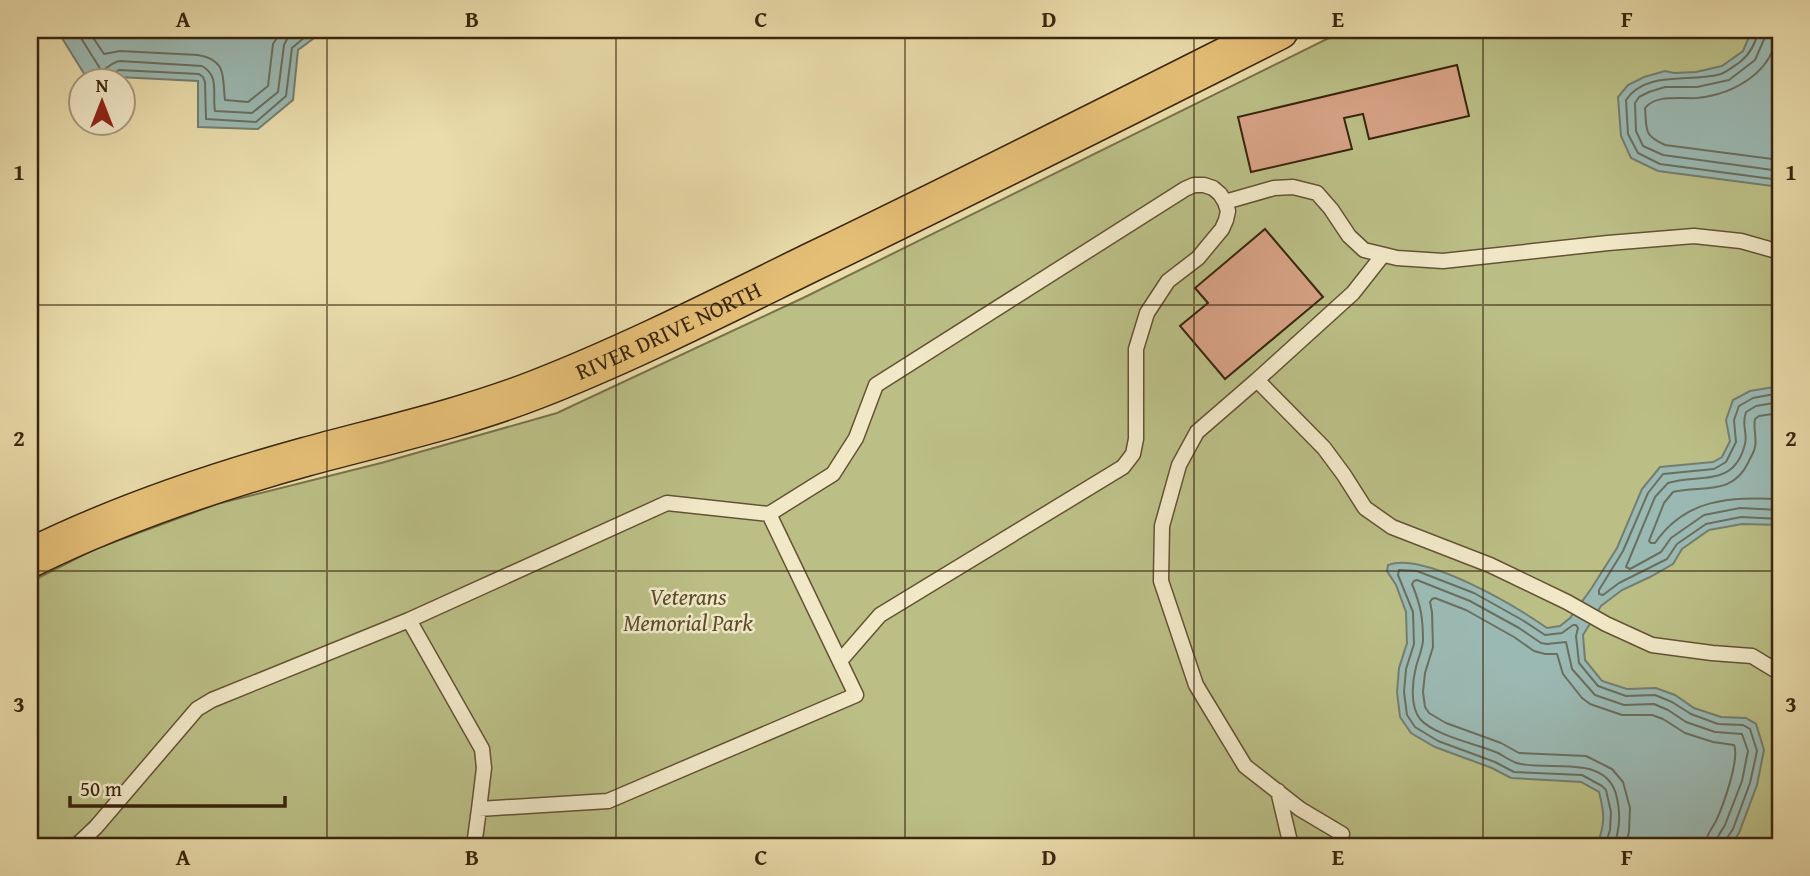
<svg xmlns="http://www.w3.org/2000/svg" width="1810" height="876" font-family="'Gentium Book Plus',serif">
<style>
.green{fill:#bbbf86;stroke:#7a7249;stroke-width:2}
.water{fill:#9bb9b3;stroke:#747e70;stroke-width:2}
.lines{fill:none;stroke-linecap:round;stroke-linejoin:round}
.shore{stroke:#6a6f60;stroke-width:2}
.building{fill:#d7a286;stroke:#39250c;stroke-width:2}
.service-casing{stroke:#655334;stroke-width:17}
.primary-casing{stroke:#39250c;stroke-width:41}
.service{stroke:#f1e8c8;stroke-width:14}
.primary{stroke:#e5be76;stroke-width:38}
.grid{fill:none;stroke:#39250c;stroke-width:2;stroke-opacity:0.55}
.labels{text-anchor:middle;stroke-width:5;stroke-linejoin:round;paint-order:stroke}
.street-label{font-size:23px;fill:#39250c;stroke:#f1e8c8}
.park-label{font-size:23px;font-style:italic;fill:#5a4c2a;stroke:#f1e8c8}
.neatline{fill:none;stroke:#39250c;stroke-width:2.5}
.grid-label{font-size:23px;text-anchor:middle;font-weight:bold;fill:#39250c}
</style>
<rect width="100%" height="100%" fill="#eadcab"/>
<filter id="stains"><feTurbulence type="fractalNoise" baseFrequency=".00286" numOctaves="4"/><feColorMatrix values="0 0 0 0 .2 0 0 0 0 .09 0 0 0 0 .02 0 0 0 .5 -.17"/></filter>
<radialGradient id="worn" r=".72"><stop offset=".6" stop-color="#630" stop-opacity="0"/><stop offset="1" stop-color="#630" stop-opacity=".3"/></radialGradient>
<path class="green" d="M1345,30H1780V846H30V582L95,549L217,504L381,463L557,413L805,297Z"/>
<path class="water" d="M57,30H325L298,50L293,100L258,129L198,127V81L118,77V80H88Z
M1752,30H1780V187L1658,171L1631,158L1621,136L1618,97L1628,85L1644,77L1665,71L1674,73L1696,72L1722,66L1743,51Z
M1780,386V525L1742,524L1709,530L1682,549L1673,564L1650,577L1622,590L1601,606L1583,635L1585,660L1602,681L1627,689L1656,688L1675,695L1694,708L1721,717L1746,718L1756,724L1764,750L1757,785L1739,833L1730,846H1597C1605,823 1605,815 1599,792L1581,782L1511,778L1492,768L1435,747L1411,733L1400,717L1397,692L1399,668L1407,643L1406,612L1396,585L1387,571L1388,565C1424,551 1517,607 1547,628L1560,626L1570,618L1591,589L1617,548L1642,489L1660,467L1713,462L1722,457L1730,441L1726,420L1733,400L1750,391Z"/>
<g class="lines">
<path class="shore" d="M76,30L101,70C107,70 111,62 120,61L202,66C220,76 212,94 215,111L252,113L278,92L284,45L287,39L299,30
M88,30L104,54L120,51L198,55C228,60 222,78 225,100L248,102L268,86L273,44L282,30
M1758,30C1756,43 1750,54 1740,62C1734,66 1728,71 1721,74C1690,83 1646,70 1626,100L1628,134L1638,153L1660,164L1780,180
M1766,30L1765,37L1755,60L1729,80L1697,87H1665L1649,92L1639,97L1635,103L1636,131L1643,146L1663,155L1780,171
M1777,30C1775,72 1734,94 1697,98C1680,99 1656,94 1645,108C1647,130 1643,135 1665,145L1780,160
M111,80L112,74L119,70L199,74L203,77L205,82L206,119L256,122L286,96L292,48L313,30
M1780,393L1753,398L1739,406L1734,420L1736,442L1726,462L1714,469L1663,474L1648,493L1623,551L1599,590V594L1603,595L1619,583L1667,559L1677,544L1706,524L1741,517L1780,519
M1780,402L1756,406L1746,412C1741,426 1748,432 1745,444C1734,489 1698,473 1668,483L1655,497L1626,567L1630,569L1661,552L1671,538L1704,515L1740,508L1780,510
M1780,413L1759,416L1755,419C1753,428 1757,438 1755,447C1754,453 1750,458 1748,463C1732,496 1702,485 1673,492L1664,503L1649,541L1651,543H1655C1686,498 1730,497 1780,499
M1605,846L1610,830L1611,812L1606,790L1602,786L1582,775L1514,772L1495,762L1438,741L1415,727L1407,715L1404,692L1406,669L1414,644L1413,612L1398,575L1399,570L1417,571L1474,593L1524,621L1545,635L1562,633L1573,625H1576L1578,628L1576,636L1579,663L1598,686L1626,696L1655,695L1672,702L1691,714L1718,724L1743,725L1750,729L1757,751L1750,783L1733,829L1725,841L1724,846
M1614,846C1620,827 1621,814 1616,794C1604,753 1547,772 1517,763C1510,761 1504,756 1498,753C1477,744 1435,736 1420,719C1410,706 1412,682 1416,667C1418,659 1422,650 1423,641C1423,618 1421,606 1412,584L1414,581L1417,580L1470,601L1519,628L1541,643L1547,644L1566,642L1572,669L1595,695L1624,705L1654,704L1668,710L1686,722L1715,732L1742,734L1748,751L1742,781L1725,825L1717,838L1716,846
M1625,846L1629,832L1630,808L1623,782L1612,769L1586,756L1519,753L1501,743L1446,723L1429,713L1425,707L1423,692L1425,673L1433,647L1432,612L1430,602L1432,599L1435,598L1466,610L1514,637L1534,651L1545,654H1557L1563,674L1582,698L1590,704L1622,715H1652L1663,719L1685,733L1713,742L1734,745C1740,759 1723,806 1716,821C1711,830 1706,835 1705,846"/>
</g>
<path class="building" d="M1457,65L1469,116L1369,139L1363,114L1344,118L1352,149L1251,172L1238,117Z
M1265,229L1323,297L1225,379L1180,326L1208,303L1195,288Z"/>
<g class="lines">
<defs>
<path id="service" d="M1225,202L1274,188L1293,187L1317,193L1331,209L1349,236L1364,250L1397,258L1443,261L1608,243L1694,236L1741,241L1780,252
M1383,255L1353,293L1257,380L1324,448L1344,475L1365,508L1392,527L1490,565L1567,602L1606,624L1652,645L1712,653L1752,656L1780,673
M1257,380L1197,432L1179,465L1162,526L1161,581L1196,685L1245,766L1300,809L1342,834
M769,514L833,474L856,438L876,385L1185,189L1194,185H1204L1213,188L1220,194L1225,202L1228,211L1226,220L1222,229L1198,258L1168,281L1147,313L1136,349V439L1133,454L1123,467L880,615L840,661
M1278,791L1291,846
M76,846L96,827L197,709L212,700L409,620L667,503L769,514L856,695L608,801L479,809L484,768L482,749L409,620
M474,846L479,809"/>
<g id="primary">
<path id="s1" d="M30,558C117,515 211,483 305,457C382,436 460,419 535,390C630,353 722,306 814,261C970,186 1124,108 1279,30"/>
</g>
</defs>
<use href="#service" class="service-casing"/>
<use href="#primary" class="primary-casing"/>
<use href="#service" class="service"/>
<use href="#primary" class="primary"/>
</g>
<path class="grid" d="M327,30V846M616,30V846M905,30V846M1194,30V846M1483,30V846M30,305H1780M30,571H1780"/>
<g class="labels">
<g class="street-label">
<text dy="8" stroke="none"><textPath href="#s1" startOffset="679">RIVER DRIVE NORTH</textPath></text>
</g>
<g class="park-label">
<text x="688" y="605">Veterans<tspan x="688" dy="26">Memorial Park</tspan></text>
</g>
</g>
<rect width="1810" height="876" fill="none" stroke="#eadcab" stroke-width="77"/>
<g transform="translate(102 102)"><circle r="33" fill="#f1e8c8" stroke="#a79a7d" stroke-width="2"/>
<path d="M0-5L12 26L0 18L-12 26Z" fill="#8f2418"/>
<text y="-10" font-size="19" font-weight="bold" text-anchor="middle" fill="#39250c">N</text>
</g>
<path d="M70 796v10h215v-10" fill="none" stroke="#39250c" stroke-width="3.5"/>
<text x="80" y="796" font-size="21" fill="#39250c" stroke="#f1e8c8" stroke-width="5" paint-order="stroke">50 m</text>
<rect x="38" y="38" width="1734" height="800" class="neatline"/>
<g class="grid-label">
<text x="183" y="27">A</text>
<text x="472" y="27">B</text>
<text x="761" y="27">C</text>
<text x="1049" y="27">D</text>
<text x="1338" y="27">E</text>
<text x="1627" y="27">F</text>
<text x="19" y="180">1</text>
<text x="1791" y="180">1</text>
<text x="19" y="446">2</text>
<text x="1791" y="446">2</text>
<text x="19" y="712">3</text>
<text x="1791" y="712">3</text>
<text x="183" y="865">A</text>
<text x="472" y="865">B</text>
<text x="761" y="865">C</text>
<text x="1049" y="865">D</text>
<text x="1338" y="865">E</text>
<text x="1627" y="865">F</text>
</g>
<rect width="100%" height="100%" filter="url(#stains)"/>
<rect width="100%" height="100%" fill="url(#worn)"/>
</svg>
